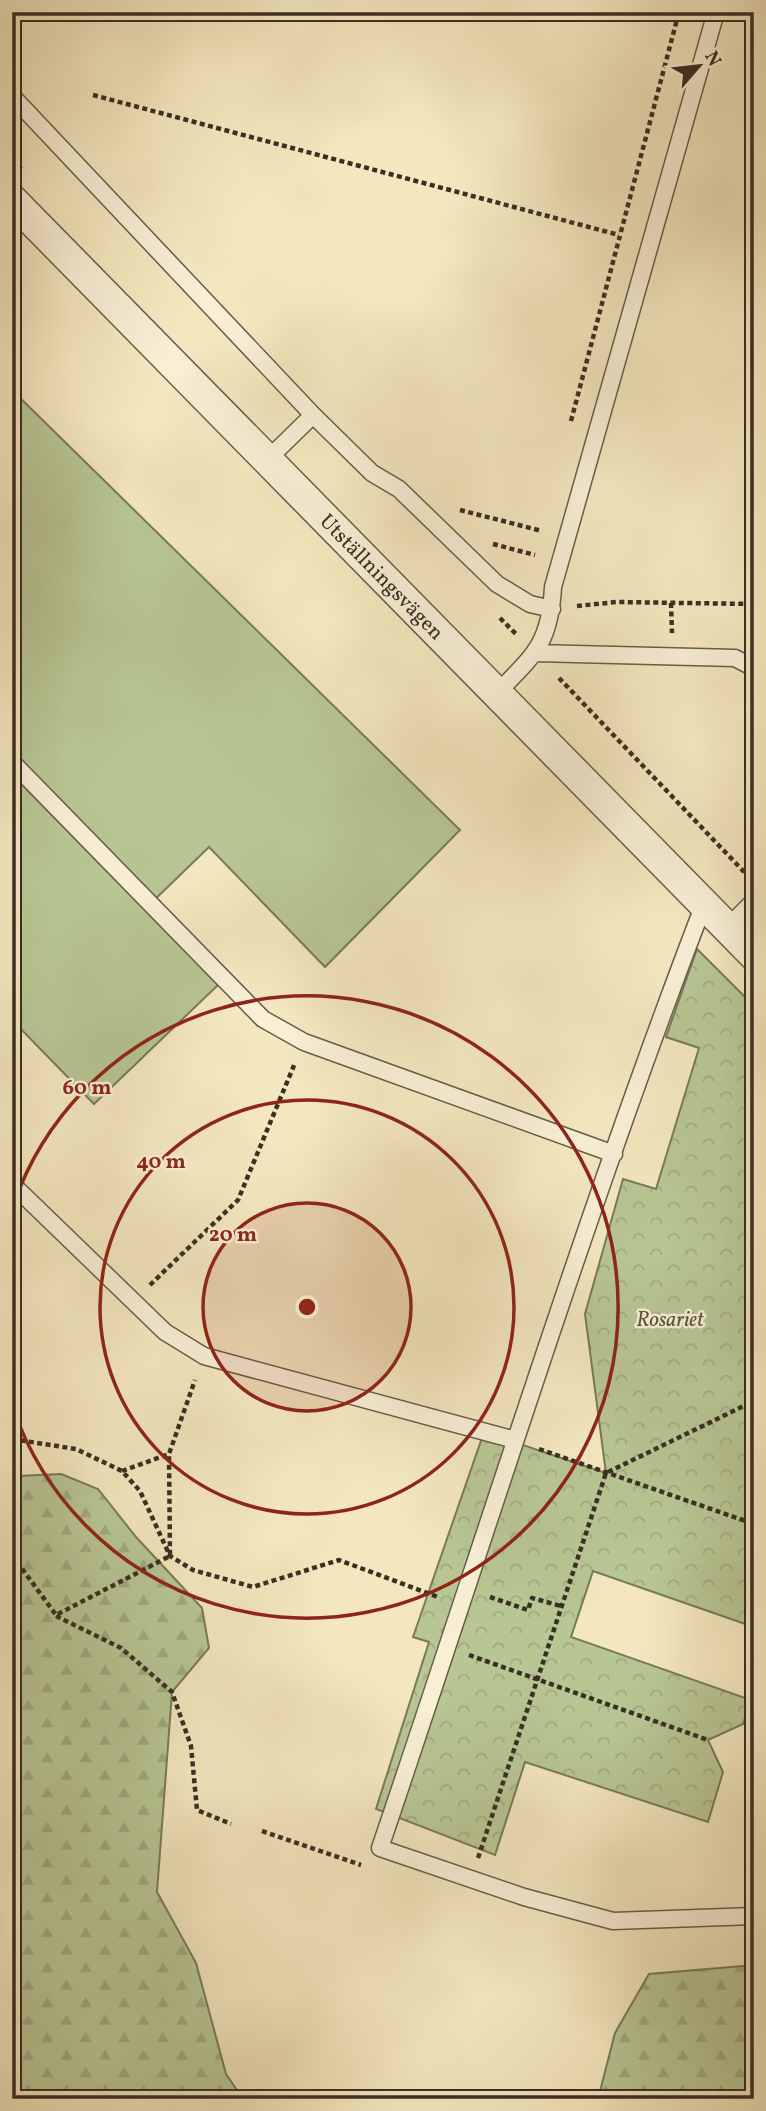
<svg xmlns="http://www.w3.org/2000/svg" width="766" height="2111" font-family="Vollkorn,serif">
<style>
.green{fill:#b8c694;stroke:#787a5c;stroke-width:2}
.forest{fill:url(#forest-firs);stroke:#787a5c;stroke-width:2}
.park{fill:url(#park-crowns);stroke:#787a5c;stroke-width:2}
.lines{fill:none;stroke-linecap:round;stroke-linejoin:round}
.service-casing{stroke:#675d4b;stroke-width:19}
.minor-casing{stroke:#675d4b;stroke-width:33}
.path{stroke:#382f24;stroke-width:4.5;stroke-dasharray:5 3.5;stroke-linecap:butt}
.service{stroke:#f8efd5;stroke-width:16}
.minor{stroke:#f8efd5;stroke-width:30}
.ring{fill:none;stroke:#8f2418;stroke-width:3.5}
.labels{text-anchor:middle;stroke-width:5;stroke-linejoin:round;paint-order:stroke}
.street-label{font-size:21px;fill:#382f24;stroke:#f8efd5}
.park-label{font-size:21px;font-style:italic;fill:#585540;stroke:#f8efd5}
.centre{fill:#8f2418;stroke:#f8efd5;stroke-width:3.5}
.ring-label{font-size:21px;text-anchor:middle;font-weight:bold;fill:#8f2418;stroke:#f8efd5;stroke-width:5;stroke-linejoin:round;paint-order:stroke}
</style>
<defs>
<pattern id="forest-firs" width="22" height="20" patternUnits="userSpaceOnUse" patternTransform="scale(1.75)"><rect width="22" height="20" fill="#b8c694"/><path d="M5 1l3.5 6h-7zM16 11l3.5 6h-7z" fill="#9faa7f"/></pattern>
<pattern id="park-crowns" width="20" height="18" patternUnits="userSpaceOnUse" patternTransform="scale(1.75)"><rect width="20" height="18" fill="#b8c694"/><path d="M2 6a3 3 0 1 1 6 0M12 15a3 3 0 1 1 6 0" fill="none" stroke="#9faa7f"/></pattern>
</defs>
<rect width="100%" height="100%" fill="#f4e7bf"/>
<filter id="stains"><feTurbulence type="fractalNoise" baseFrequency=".00286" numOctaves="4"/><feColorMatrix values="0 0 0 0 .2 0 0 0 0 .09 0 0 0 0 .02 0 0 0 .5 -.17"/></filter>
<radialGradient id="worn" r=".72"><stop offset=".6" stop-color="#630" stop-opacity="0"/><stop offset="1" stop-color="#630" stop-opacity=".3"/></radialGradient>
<path class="green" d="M12,390L460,830L325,967L209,847L146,908L218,985L94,1104L15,1023L12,1025Z"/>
<path class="forest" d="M61,1474L98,1489L136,1537L202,1608L209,1648L172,1692L157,1892L196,1963L226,2074L243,2099H12V1486L18,1476Z
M754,1965V2099H598L615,2033L649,1974Z"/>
<path class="park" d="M697,949L754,1006V1627L593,1571L571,1637L751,1700L743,1724L708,1740L723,1772L708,1822L525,1762L495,1855L376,1809L429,1642L413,1637L484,1432L606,1473L585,1314L623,1179L656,1189L699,1048L666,1037Z"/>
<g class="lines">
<defs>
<path id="service" d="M12,96L313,415L267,460
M313,415L372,473L399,489L497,584L530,604L552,609
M535,653L735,658L754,668
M496,694C534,655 550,644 553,587L716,12
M12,762L263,1019L304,1042L614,1154
M704,904C585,1214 487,1533 380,1848L524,1897L613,1921L754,1916
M727,928L754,901
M12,1184L165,1332L204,1356L515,1440"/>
<g id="minor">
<path id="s1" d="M12,200L754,955"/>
</g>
</defs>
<use href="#service" class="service-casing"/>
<use href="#minor" class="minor-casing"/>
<path class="path" d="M93,95L619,235
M12,159L21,169
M571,421L679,12
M460,510L542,531
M493,544L535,555
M671,603L672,633
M577,606L616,602L754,604
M500,618L516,634
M559,678L749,877
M150,1285L238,1200L295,1063
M12,1439L76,1449L122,1471L140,1491L170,1556L193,1570L253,1587L339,1560L438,1597
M539,1449L754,1524
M122,1471L169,1454L195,1380
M12,1555L56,1615L170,1556L169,1454
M490,1597L528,1610L532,1598L561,1606
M56,1616L121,1648L172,1692L191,1746L197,1810L231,1824
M469,1655L708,1740
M262,1831L361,1865
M478,1858L606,1473L754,1401"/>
<use href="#service" class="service"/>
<use href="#minor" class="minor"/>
</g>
<circle cx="307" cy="1307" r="104" fill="#8f2418" fill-opacity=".12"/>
<g class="ring">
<circle cx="307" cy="1307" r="104"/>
<circle cx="307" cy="1307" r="207"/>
<path d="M13 1206A311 311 0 1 1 13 1408"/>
</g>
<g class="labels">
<g class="street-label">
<text dy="7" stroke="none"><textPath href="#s1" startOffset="528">Utställningsvägen</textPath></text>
</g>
<g class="park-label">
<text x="670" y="1326">Rosariet</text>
</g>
</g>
<circle cx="307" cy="1307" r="10" class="centre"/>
<g class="ring-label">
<text x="87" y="1094">60 m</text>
<text x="161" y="1168">40 m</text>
<text x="233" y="1241">20 m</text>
</g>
<rect width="766" height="2111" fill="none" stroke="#f4e7bf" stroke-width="42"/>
<rect x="14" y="14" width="738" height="2083" fill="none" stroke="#382f24" stroke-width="3.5"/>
<rect x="21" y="21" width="724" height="2069" fill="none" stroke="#382f24" stroke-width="2"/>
<g transform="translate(699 66) rotate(62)" stroke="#f8efd5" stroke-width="5" paint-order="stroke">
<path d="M0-5L12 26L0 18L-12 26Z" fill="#382f24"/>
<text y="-10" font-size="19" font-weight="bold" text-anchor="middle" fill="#382f24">N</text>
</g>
<rect width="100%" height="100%" filter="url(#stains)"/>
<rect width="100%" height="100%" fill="url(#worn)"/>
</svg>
